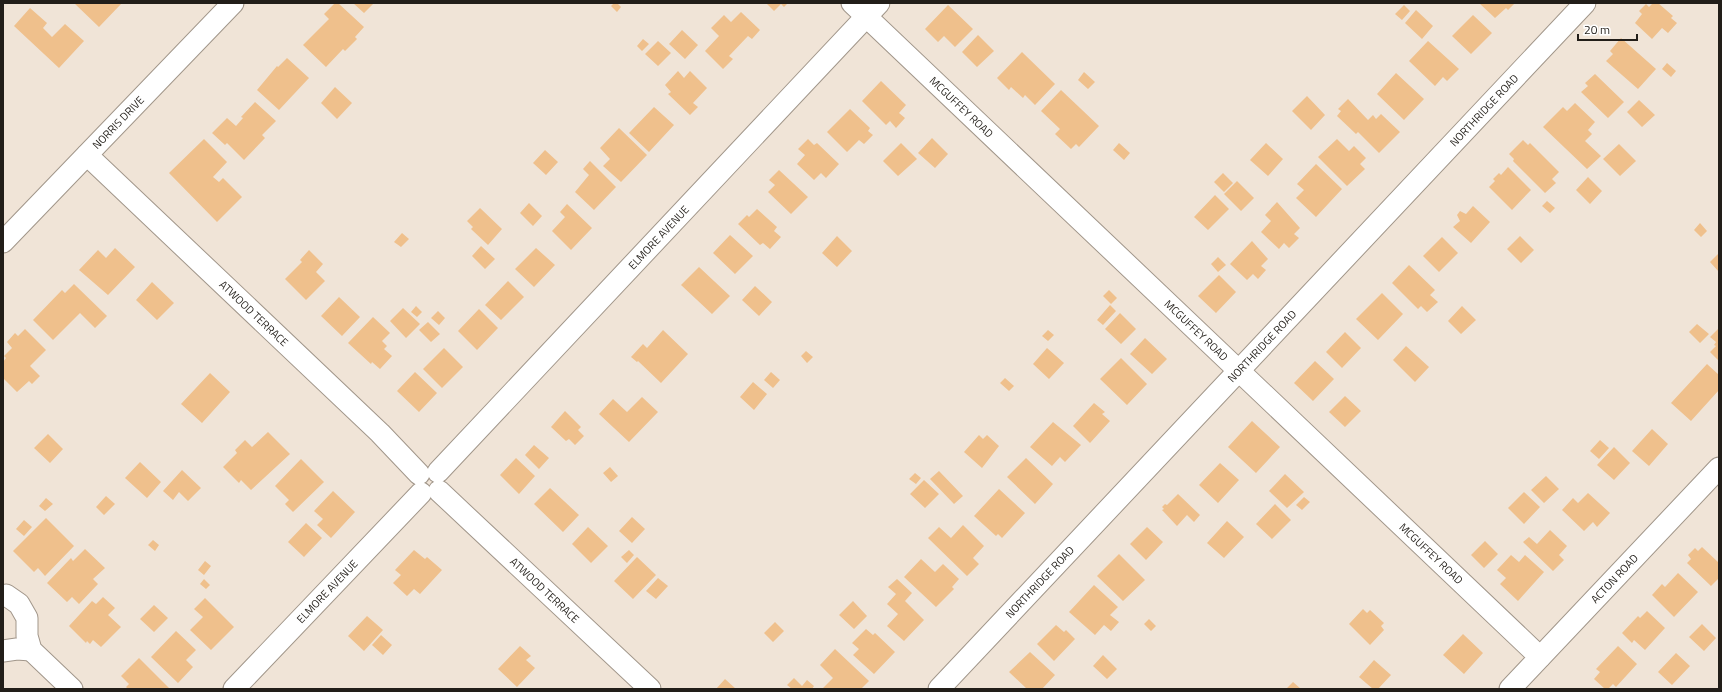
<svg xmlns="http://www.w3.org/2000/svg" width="1722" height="692" font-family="'Titillium Web',sans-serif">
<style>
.building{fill:#efc08c}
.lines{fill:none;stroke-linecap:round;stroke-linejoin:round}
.street-casing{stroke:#a1968a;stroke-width:23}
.street{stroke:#fff;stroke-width:21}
.labels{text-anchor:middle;stroke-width:3.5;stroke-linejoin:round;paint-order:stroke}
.street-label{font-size:11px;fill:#221e19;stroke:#fff}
</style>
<rect width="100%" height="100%" fill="#f0e4d7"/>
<path class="building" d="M74,3H122L99,27Z
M335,3H338L364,27L355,37L357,39L345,51L343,49L326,67L303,45L329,19L324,14Z
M353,3H374L364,13Z
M614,3H617L621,7L617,12L611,6Z
M766,3H788L784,7L781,4L774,11Z
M1479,3H1515L1508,10L1506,8L1495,18Z
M1653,3H1658L1673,16L1671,18L1677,23L1668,33L1662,28L1652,39L1635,23L1642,14L1639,11L1646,4L1649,7Z
M948,5L973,29L955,47L944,36L938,42L925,29Z
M1404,5L1410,11L1402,20L1395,14Z
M30,8L47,23L43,28L52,37L65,24L84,41L59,68L14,26Z
M1416,10L1433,26L1422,39L1405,23Z
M741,12L760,30L752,39L748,36L729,56L733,59L723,69L705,51L719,36L711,28L724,15L731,22Z
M1473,15L1492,33L1471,54L1452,36Z
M682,30L698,45L685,59L669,44Z
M978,35L994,51L977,67L962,52Z
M1621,38L1656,69L1638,89L1606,61L1613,54L1610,51Z
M643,39L649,44L642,51L637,46Z
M658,41L671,53L658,66L645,54Z
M1428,41L1459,69L1447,81L1443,77L1435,86L1409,61Z
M1022,52L1055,84L1035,105L1025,95L1023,98L1011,87L1009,90L997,78Z
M287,58L309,78L279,110L257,90L277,66L278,67Z
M1667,63L1676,71L1671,77L1662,69Z
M678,71L684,78L690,71L707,88L693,103L698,107L690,115L668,94L671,92L665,85Z
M1084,72L1095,82L1088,89L1078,80Z
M1396,73L1424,99L1404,120L1377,94Z
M1595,74L1624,102L1608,118L1581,92L1588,86L1585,83Z
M881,81L906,105L899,113L905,118L896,128L890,121L886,125L862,101Z
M335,87L352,103L337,119L321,103Z
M1061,90L1099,126L1079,147L1076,144L1071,149L1055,134L1060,129L1041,111Z
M1307,96L1325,115L1311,130L1292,111Z
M1348,99L1368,120L1373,115L1376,119L1381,114L1400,132L1379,153L1358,132L1356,134L1337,116L1341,111L1338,109Z
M1639,100L1655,115L1642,127L1627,112Z
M255,102L276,121L262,135L265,138L244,160L227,143L225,145L212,133L227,118L236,126L243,118L241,117Z
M1575,103L1595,122L1588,130L1592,134L1585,141L1601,156L1587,169L1543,127L1563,107L1567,111Z
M654,107L674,125L649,152L629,133Z
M850,109L870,128L868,131L873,135L864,144L859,140L847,152L827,132Z
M619,128L647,155L621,182L603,166L610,159L600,148Z
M932,138L948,154L935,168L918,153Z
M204,139L227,162L213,177L219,182L223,178L242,197L217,222L169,173Z
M808,139L814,145L817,143L839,164L826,178L821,173L814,180L797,164L805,155L798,149Z
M1337,139L1349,151L1354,146L1366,158L1360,164L1365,169L1347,186L1318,157Z
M1523,140L1528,145L1530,143L1559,172L1552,179L1556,183L1545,193L1513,161L1514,159L1509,154Z
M901,143L917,159L898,176L883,161Z
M1119,143L1130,153L1124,160L1113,150Z
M1266,143L1283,159L1268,176L1250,160Z
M1619,144L1636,161L1620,176L1603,159Z
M545,150L558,162L546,175L533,163Z
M590,161L616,187L594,210L575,192L589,175L583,169Z
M1316,164L1342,189L1316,217L1296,198L1304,190L1297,184Z
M1508,167L1531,190L1512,210L1489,187L1495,181L1493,179L1499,173L1501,175Z
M779,170L808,197L791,214L768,192L775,185L769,180Z
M1223,173L1233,183L1224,192L1214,182Z
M1588,177L1602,191L1590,204L1576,190Z
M1237,181L1254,198L1241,211L1224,194Z
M1215,195L1229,209L1208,230L1194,217Z
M1547,201L1555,208L1550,213L1542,206Z
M1277,202L1300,228L1294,234L1299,238L1289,248L1284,243L1279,249L1261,232L1271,221L1265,215Z
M529,203L542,216L533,226L520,213Z
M567,204L592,228L571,250L552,231L565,217L560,212Z
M1473,206L1490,222L1471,243L1453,227L1460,221L1457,215L1460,211L1466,214Z
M480,208L502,229L488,245L471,229L473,227L467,221Z
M757,209L777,227L774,231L781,237L770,249L763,243L760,245L738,224L747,215L749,217Z
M1700,223L1707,231L1701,237L1694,230Z
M402,233L409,239L401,247L394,242Z
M730,235L753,256L735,274L713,253Z
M837,236L852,251L837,267L822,253Z
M1520,236L1534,250L1521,263L1507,249Z
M1442,237L1458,253L1439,272L1423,256Z
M1252,241L1268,259L1261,266L1266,270L1258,279L1253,274L1247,280L1230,264Z
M481,246L495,259L485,269L472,256Z
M115,248L135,267L108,295L79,270L98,250L106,258Z
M536,248L555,265L534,287L515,269Z
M309,250L323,264L316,272L325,281L306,300L285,279L302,262L300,260Z
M1719,253V272L1710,262Z
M1218,257L1226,265L1218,272L1211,264Z
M1409,265L1435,290L1430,295L1438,302L1427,312L1421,306L1418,309L1392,283Z
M699,267L730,296L712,314L681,285Z
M1219,275L1236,292L1216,313L1198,296Z
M508,281L524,297L501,320L485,305Z
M152,282L174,303L157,320L136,300Z
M74,284L107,316L95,328L80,313L53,340L33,320L62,290L65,293Z
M755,286L772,302L759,316L742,300Z
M1109,290L1117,298L1111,304L1103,296Z
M1382,293L1403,314L1378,340L1356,319Z
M339,297L360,317L342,336L321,316Z
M1110,305L1116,311L1103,325L1097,320Z
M416,306L422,312L417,317L411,312Z
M1462,306L1476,320L1461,334L1448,321Z
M403,308L420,324L406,338L390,321Z
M479,309L498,328L477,350L458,331Z
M438,311L445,318L439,325L431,318Z
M1120,313L1136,329L1121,344L1105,329Z
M373,317L390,333L382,341L387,346L384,349L392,356L380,369L372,362L371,364L348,343Z
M428,322L440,334L431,342L419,330Z
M1697,324L1709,334L1700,343L1689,332Z
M1719,328V361L1710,352L1716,346L1714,345L1716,342L1710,337Z
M25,329L46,350L30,366L40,376L32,384L29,381L17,392L3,378V362L6,358L4,356L12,348L7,342L15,333L18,336Z
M663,330L688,354L661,383L638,361L637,362L631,357L643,344L647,348Z
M1048,330L1054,335L1048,341L1042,336Z
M1345,332L1361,348L1342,368L1326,352Z
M1145,338L1167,359L1152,374L1130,354Z
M1406,346L1429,367L1415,382L1393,360Z
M444,348L463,367L442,388L423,369Z
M1047,348L1064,363L1049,379L1033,364Z
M806,351L813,357L807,363L801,356Z
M1121,358L1147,384L1127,405L1100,379Z
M1315,361L1334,379L1313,401L1294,383Z
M1707,364L1719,375V390L1691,421L1671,403Z
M415,372L437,393L419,412L397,391Z
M771,372L780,380L773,388L764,380Z
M210,373L230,392L202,423L181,404Z
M1005,378L1014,386L1009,391L1000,383Z
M753,382L767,394L754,410L740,397Z
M1345,396L1361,411L1345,427L1329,412Z
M642,397L658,412L629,442L599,414L613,399L627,412Z
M1094,403L1105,412L1102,414L1110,421L1090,443L1073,426Z
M565,411L581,427L578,430L584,436L575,445L569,439L566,441L551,427Z
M1252,421L1280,447L1256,473L1228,447Z
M1053,422L1081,445L1065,462L1060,457L1052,466L1030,447Z
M1652,429L1668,444L1649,466L1632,451Z
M268,432L290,454L251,490L241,480L239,483L223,467L237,453L235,450L245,440L252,447Z
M48,434L63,449L50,463L34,448Z
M979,435L983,439L987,435L999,446L982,468L964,452Z
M1600,440L1609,448L1599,459L1590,451Z
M534,445L549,458L539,469L525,455Z
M1614,447L1630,463L1614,480L1597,465Z
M516,458L535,476L519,494L500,475Z
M1026,458L1053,484L1035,504L1007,477Z
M301,459L324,482L293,512L285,504L289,500L275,486Z
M140,462L161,482L147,498L125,478Z
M1220,463L1239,480L1218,503L1199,485Z
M610,467L618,476L611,482L603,473Z
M182,470L201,488L188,501L179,492L173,500L163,491Z
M939,471L963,496L954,504L930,479Z
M915,473L921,478L916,484L909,479Z
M1285,474L1304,492L1287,508L1269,491Z
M1546,476L1559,489L1544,503L1531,490Z
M924,480L939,494L925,508L910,494Z
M550,488L579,515L563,532L534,504Z
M999,489L1025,513L1002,538L998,534L996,536L974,516Z
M333,491L355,512L331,538L317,525L323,519L314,511Z
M1524,492L1540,507L1524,524L1508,508Z
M1588,493L1610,513L1597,527L1593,522L1584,531L1562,510L1573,498L1578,503Z
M1178,494L1200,515L1194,522L1187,515L1177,526L1162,510L1164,509L1162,507L1165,504L1167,505Z
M106,496L115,504L104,515L96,507Z
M1304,497L1310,502L1302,510L1296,505Z
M46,498L53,504L45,511L39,506Z
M1275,504L1291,520L1272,539L1256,524Z
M632,517L645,529L632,543L619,531Z
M46,518L74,546L45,576L38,568L34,572L13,551Z
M24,520L32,527L24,536L16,529Z
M1227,521L1244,537L1224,558L1207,543Z
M306,523L322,538L304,557L288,542Z
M963,525L984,546L973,558L979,564L967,576L928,538L939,527L951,538Z
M588,527L608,546L591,563L572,544Z
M1147,527L1163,542L1146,560L1130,544Z
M1550,530L1567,546L1559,555L1564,560L1553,571L1523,542L1529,537L1537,544Z
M153,540L159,545L155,551L148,545Z
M1485,541L1498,554L1484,568L1471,555Z
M1702,547L1719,563V578L1711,586L1687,563L1691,559L1688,555L1695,548L1698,551Z
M85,549L105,568L93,579L98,584L79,604L72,597L67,602L47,583L71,558L73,561Z
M414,550L425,559L427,557L442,570L420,594L414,589L407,596L393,583L401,575L395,570Z
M629,550L634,555L627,563L621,557Z
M1119,554L1145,580L1123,601L1097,576Z
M1511,555L1519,562L1525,555L1544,572L1518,601L1500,584L1506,578L1497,570Z
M637,557L656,575L633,599L614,581Z
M921,559L935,572L943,564L959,579L952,587L954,589L936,607L904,577Z
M205,561L211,566L204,575L198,570Z
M1678,573L1698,592L1674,617L1652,595L1662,584L1665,587Z
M658,578L668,586L656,599L646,591Z
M204,579L210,585L206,589L200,584Z
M897,579L912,593L905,601L924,620L904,641L887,626L898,614L887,604L896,594L888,587Z
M1094,585L1118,607L1110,615L1119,622L1111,631L1104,625L1095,635L1069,612Z
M103,597L115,608L108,615L121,627L101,647L93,640L90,644L87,641L86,643L69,626L92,601L96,604Z
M205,598L234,627L211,650L190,630L203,617L194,609Z
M853,601L867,616L854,629L839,615Z
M154,605L168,618L154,632L140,619Z
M1363,609L1367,613L1370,610L1384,623L1381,626L1384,630L1370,645L1349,624Z
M1647,611L1665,628L1645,650L1634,640L1632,643L1622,633L1638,616L1640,618Z
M367,616L383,630L364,651L348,636Z
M1149,619L1156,626L1151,631L1144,624Z
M775,622L784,631L773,642L764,633Z
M1702,624L1716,638L1704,651L1689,637Z
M1056,625L1064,632L1066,630L1075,639L1054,661L1037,644Z
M866,629L873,635L875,633L895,652L874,674L853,655L859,649L852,643Z
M176,631L196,650L186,660L193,667L178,683L151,657Z
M1463,634L1483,653L1464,674L1443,655Z
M381,635L392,645L383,655L372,645Z
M520,646L531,656L526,660L535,668L517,687L498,669Z
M1618,646L1637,664L1616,687L1613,684L1608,689H1605L1594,679L1600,672L1596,669Z
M835,649L869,681L861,689H822L833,678L820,665Z
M1030,652L1055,675L1042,689H1027L1009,672Z
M1676,653L1690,666L1672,685L1658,672Z
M1103,655L1117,669L1107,679L1093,666Z
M139,658L170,689H128L126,687L129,684L121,676Z
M1374,660L1391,675L1378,689H1373L1359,677Z
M794,678L802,686L807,680L814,686L812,689H792L787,685Z
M725,679L736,689H716Z
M1293,682L1301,689H1286Z"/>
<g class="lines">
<defs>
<g id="street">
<path id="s1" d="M852,3L1540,657"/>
<path id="s2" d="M87,155L380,433L419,474"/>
<path id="s3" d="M3,242L233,3"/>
<path id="s4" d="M438,472L879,3"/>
<path id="s5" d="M439,491L650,689"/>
<path d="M3,596L6,595L19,604L27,618V636L31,650L72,689"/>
<path d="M3,651L17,649L31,650"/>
<path id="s6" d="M234,689L421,493"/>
<path id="s7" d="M939,689L1585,3"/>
<path id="s8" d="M1510,689L1719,468"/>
</g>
</defs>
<use href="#street" class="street-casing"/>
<use href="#street" class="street"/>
</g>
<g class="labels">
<g class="street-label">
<text dy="4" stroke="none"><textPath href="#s1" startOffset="151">MCGUFFEY ROAD</textPath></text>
<text dy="4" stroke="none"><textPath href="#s7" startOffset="795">NORTHRIDGE ROAD</textPath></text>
<text dy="4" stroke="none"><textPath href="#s3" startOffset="166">NORRIS DRIVE</textPath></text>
<text dy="4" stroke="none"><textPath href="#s4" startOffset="322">ELMORE AVENUE</textPath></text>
<text dy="4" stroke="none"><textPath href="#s2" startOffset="230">ATWOOD TERRACE</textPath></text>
<text dy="4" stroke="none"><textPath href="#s1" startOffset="475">MCGUFFEY ROAD</textPath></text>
<text dy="4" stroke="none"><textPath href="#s7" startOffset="471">NORTHRIDGE ROAD</textPath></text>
<text dy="4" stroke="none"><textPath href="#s1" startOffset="799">MCGUFFEY ROAD</textPath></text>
<text dy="4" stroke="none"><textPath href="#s8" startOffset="152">ACTON ROAD</textPath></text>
<text dy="4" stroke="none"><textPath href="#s7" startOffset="147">NORTHRIDGE ROAD</textPath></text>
<text dy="4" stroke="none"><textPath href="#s5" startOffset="145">ATWOOD TERRACE</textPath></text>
<text dy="4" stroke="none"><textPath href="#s6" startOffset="135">ELMORE AVENUE</textPath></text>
</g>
</g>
<rect width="1722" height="692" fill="none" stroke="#221e19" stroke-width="8"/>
<path d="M1578 34v6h59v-6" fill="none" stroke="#221e19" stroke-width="2"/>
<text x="1584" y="34" font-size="12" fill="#221e19" stroke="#ffffff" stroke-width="3" paint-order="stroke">20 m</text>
</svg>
